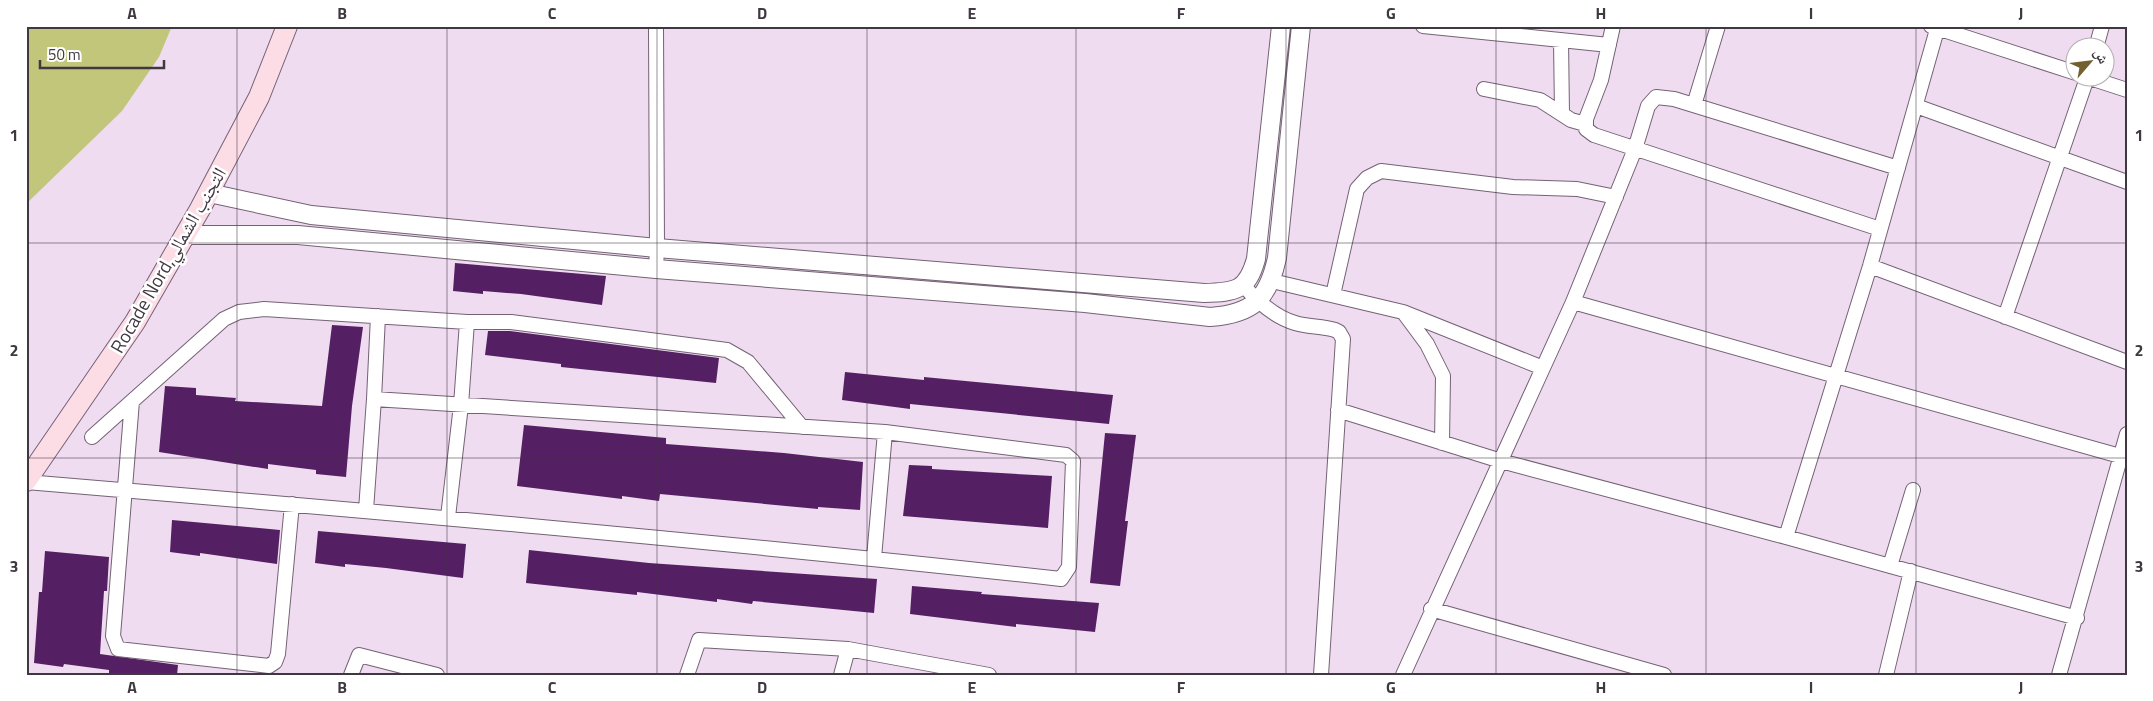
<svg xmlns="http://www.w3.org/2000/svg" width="2153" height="701" font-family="'Titillium Web','Noto Naskh Arabic',sans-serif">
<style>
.green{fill:#c1c67b}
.building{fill:#551f63}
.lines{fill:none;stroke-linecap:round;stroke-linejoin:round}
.minor-casing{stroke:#746274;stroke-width:16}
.tertiary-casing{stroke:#746274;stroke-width:20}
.secondary-casing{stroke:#746274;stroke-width:22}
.minor{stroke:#fff;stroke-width:14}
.tertiary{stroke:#fff;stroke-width:18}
.secondary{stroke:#fcdde6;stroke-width:20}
.grid{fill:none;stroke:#403841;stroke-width:1;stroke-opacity:0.55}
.labels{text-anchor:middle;stroke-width:5;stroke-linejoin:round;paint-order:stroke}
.street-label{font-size:19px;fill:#403841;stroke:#fff}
.neatline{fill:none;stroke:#403841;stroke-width:2}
.grid-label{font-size:16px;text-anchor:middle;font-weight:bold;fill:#403841}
</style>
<rect width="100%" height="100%" fill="#f0dcf1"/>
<path class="green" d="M26,26H172L159,57L122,111L26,204Z"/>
<path class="building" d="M455,263L606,276L602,305L521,294L483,291V294L453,291Z
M332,325L363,327L352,406L346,477L316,474V470L268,464V469L159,452L165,386L196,388V395L236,398L235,401L322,406Z
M488,331H510L719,358L716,383L561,367V364L485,355Z
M845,372L924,380V377L955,380L1113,395L1109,424L910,404V409L842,400Z
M524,425L666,438V444L784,453L863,462L860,510L818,507V509L660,494L659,501L622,496V499L517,486Z
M1105,433L1136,435L1125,521H1128L1120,586L1090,583Z
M909,465L932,466V469L1052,476L1048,528L903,516Z
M172,520L280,530L277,564L200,553V556L170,552Z
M318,531L466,544L463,578L386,568L345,564V567L315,563Z
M529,550L649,563L877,579L874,613L753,601L752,604L717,599V602L637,592V595L526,583Z
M45,551L109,557L107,591H104L100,654L178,665L177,675H109V670L64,664L63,667L34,663L39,592H42Z
M912,586L982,592L981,594L1099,603L1095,632L1016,624V627L910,614Z"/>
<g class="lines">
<defs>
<path id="minor" d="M1423,26L1609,45
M1613,26L1601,80L1586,119V129L1594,135L1880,229
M1931,26L2076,73
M1561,40L1562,114
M2096,48L2102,26
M2090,78L2127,90
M1484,89L1540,100L1571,120L1585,124
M1694,105L1718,26
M1916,106L2127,182
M1870,266L2127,362
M656,269L657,248L656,26
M1272,281L1403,312L1543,368
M1244,286C1258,302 1274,317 1295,323C1308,327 1322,326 1335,330L1339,332L1343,339L1321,675
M1333,295L1357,189L1367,178L1381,171L1513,187L1577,189L1616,197
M1573,302L1635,149L1648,106L1656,97L1674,99L1898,168
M1404,313L1427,344L1443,376L1442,443
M2005,317L2087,78
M374,399L378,316
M132,401L113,636L118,649L269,666L275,662L278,654L292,504
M1338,410L1501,461L1786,537L2077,618
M92,437L224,319L239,312L264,309L467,322H511L727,350L748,362L802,427
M26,482C372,511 717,541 1061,579L1069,567L1073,461L1066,455L885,432L374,399L366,510
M448,517L461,405L467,322
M1786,537L1870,266L1938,26
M874,558L885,432
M1890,566L1913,490
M1431,609L1664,675
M351,675L359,655L437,675
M687,675L699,640L848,649
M841,675L848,649L989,675
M1403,675L1573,302L2127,458
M1886,675L1911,571
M2059,675L2127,434"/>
<path id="tertiary" d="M209,193L311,215L657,248L1204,293C1236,292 1247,291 1256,259L1281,26
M186,235H298L656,269L1085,303L1210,317C1253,314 1268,299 1277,258L1301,26"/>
<path id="secondary" d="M26,481L135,322L200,209L259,97L287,26"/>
</defs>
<use href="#minor" class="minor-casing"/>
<use href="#tertiary" class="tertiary-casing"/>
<use href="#secondary" class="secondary-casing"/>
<use href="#minor" class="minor"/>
<use href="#tertiary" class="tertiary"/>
<use href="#secondary" class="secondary"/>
</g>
<path class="grid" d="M237,26V675M447,26V675M657,26V675M867,26V675M1076,26V675M1286,26V675M1496,26V675M1706,26V675M1916,26V675M26,243H2127M26,458H2127"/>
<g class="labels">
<g class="street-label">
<text transform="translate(168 260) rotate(-60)" y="7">Rocade Nord,التجنب الشمالي</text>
</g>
</g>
<rect width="2153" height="701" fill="none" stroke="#ffffff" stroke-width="55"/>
<g transform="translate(2090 62) rotate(62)"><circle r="24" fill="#ffffff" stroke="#b3afb3"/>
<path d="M0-4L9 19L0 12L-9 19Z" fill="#72612f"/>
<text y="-8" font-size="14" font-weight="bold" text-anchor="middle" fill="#403841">ش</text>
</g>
<path d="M40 60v8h124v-8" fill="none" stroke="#403841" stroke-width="2.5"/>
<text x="48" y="60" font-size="15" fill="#403841" stroke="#ffffff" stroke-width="4" paint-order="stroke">50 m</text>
<rect x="28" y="28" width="2098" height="646" class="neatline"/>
<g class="grid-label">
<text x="132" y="19">A</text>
<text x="342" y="19">B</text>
<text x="552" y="19">C</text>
<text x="762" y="19">D</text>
<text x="972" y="19">E</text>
<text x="1181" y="19">F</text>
<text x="1391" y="19">G</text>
<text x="1601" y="19">H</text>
<text x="1811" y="19">I</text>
<text x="2021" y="19">J</text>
<text x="14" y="141">1</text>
<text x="2139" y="141">1</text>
<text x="14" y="356">2</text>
<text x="2139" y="356">2</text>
<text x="14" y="572">3</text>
<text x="2139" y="572">3</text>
<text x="132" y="693">A</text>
<text x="342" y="693">B</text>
<text x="552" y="693">C</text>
<text x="762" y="693">D</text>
<text x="972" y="693">E</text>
<text x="1181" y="693">F</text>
<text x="1391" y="693">G</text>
<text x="1601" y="693">H</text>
<text x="1811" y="693">I</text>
<text x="2021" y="693">J</text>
</g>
</svg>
